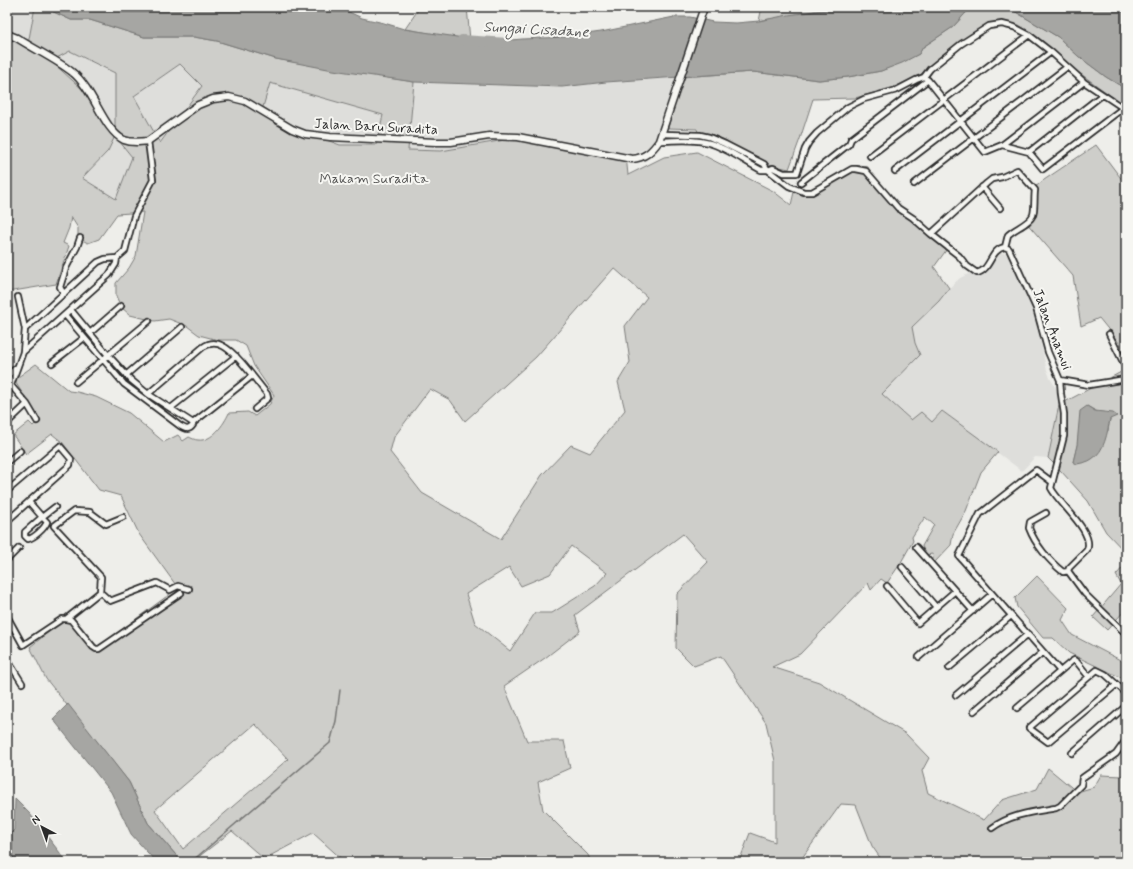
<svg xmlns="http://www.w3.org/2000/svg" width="1133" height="869" font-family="Mynerve,sans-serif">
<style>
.built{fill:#dededb}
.green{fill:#cececa;stroke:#7c7c7a;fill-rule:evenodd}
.water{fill:#a6a6a3;stroke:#757573}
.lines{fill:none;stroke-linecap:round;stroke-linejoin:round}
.stream{stroke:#757573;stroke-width:1.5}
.river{stroke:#a6a6a3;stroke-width:10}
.minor-casing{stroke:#2b2b2b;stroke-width:8}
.secondary-casing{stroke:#2b2b2b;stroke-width:9}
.minor{stroke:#f6f6f2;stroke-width:4.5}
.secondary{stroke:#f6f6f2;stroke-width:6}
.labels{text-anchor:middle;stroke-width:4;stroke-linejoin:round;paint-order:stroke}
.street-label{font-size:14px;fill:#2b2b2b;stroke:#f6f6f2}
.park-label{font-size:14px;fill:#545453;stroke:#f6f6f2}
.water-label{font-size:15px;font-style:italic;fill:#565655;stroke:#f6f6f2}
</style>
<rect width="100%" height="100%" fill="#eeeeea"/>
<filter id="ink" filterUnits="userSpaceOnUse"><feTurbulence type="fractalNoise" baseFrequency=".025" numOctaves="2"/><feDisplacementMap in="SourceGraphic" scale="8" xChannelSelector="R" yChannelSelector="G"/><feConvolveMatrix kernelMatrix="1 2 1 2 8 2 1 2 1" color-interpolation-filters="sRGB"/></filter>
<g filter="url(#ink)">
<path class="built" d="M7,7H35L28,45L14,37L7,42Z
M70,51L115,73V136L132,157L116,199L82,178L108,151L51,61Z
M180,64L202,86L160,143L134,96Z
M681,77L668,128L653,146L626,156L528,136L441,151L408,150L414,82L562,87L606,82Z
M270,83L383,115L376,145H340L303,131L262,107Z
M1001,253H1005L1009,257L1026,291L1036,319L1046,367L1050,378L1058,392L1059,405L1048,458L1035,457L1022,471L942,411L932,422L911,420L882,394L920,355L915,343L912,327L939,301L949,288L960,278L972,272L982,274L986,271L995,259Z"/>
<path class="green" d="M35,7H43L71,20H90L144,37H194L217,41L276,59L414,82L408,150L441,151L528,136L626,156L628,175L664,157L697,152L773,191L791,205L794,192L807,193L853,167L859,165L868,167L882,194L898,210L947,249L934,267L949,288L939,301L912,327L915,343L920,355L882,394L911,420L921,412L932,422L942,411L998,452L981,472L966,511L953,534L951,545L934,563L932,554L926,555L922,546L934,525L925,517L912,537L913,541L900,564L887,583L881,579L871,590L868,583L800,654L772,667L819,682L906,734L929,758L922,771L928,793L984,820L1002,800L1037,789L1048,768L1077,792L1094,787L1101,775L1122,776L1126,772V862H883L872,846L856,805L841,804L799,862H739L750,833L775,842V761L766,723L721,656L694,666L676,648L677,594L708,562L683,534L575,615L580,631L545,658L504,686L527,741H564L570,768L538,782L543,810L588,855L591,862H345L313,833L264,859L232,831L192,862H182L148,823L129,782L46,679L30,647L71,614L98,647L178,588L139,534L121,496L99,490L62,442L52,434L26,454L13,435L29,422L33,426L39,420L14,380L36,364L69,391L77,392L96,397L129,413L164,442L178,435L183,441L189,437C191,438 195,440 198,440C212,442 224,424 229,413L248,412L255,416L270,404L274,395L254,366L246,346L236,340H218L199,335L187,326L169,319L155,321L130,315L121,307L116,296V283L129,268L136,256L143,212L117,214L99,239L88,243L78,238V228L71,217L69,228L63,243L69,246L56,284L7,292V42L14,37L28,44ZM70,51L115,73V135L93,99L51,61ZM180,64L202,86L160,143L134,96ZM270,83L383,115L376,145H340L303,131L263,107ZM115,136L132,157L116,199L82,178L108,151ZM614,268L647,297L625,326L630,362L618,382L625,410L590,453L571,445L542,475L501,539L422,493L390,452L394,437L430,389L450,400L465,421L536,357ZM571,546L607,573L595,586L552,613H535L510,651L475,623L466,594L509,567L521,586L550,574ZM255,724L288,759L183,849L155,810Z
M420,7H467L470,40L405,29Z
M762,7H868L814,11L759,21Z
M971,7H1004L1009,8L1058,37L1078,56L1106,77L1126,89V105L1118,101L1074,69L1040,39L1019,25L1001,21L985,26L932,64L920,75L892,88L855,98L813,99L800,139L789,169L771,165L718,139L698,133L697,129L668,128L681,77L753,72L819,80L848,77L881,71L919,54L923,47L953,27Z
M1096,145L1126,185V553L1106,532L1088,501L1061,471L1048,458L1059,405L1123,371L1120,344L1099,318L1081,326L1073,276L1025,221L1035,214L1034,188L1044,180ZM1087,406L1110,419L1108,431L1073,462Z
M1126,564V609L1107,630L1093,617L1121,584L1116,575Z
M1037,576L1068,608L1062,620L1072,635L1126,663V680L1069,653L1053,638H1043L1017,607L1015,598Z"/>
<path class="water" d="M43,7H338L362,18L384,23L404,29L490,42L522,39L565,37L601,32L674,17H690L713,22L736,23L759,21L788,15L834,9L868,7H971L953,27L923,47L919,54L902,63L881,71L848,77L819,80L753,72L606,82L562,87L414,82L333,70L276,59L217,41L194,37H144L90,20H71Z
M1004,7H1113L1126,13V89L1106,77L1078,56L1058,37L1009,8Z
M1087,406L1095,411L1113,413L1117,416L1110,419C1107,433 1105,451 1092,459C1088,462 1082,463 1077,464L1073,462L1077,445L1080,411Z
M68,704L129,782L148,823L182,862H156L131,834L111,792L53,719Z
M15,799L30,814L67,862H7V837L14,830Z"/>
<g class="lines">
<path class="stream" d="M191,862L330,743L336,721L340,690"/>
<path class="river" d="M462,40L508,43"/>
<defs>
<path id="minor" d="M924,77L928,80L985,152L1002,145L1029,152L1043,169L1123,108
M662,134L700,135L709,137L725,144L764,164L768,170L789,186L804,192H812L852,169H856L866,171L898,208L913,218L931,234L959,256L967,266L977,273C991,270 990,249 1005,247
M659,141C675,141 693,138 709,143C727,148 744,161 761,170H768L773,168L784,173H797L805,149L809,142L817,133L848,107L864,99L897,90L916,80L924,77L930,69L961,44L989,26L1002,24L1014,27L1029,35L1051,52L1084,82L1126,110
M1002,145L1084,82
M1029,152L1102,95
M870,156L1029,35
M895,171L1051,52
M801,182L849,144L851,139L928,80
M914,184L1067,67
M982,187L1000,208
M931,234L987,183L992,179L1002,177L1017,170L1035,190C1034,197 1035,209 1033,215C1029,224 1015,228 1008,235L1005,247
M1005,247L1009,249L1036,308L1048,352L1060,380L1061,394L1064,414V436L1051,488C1059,504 1095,532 1087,550L1069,568L1068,571L1085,594L1126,634
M64,294L60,287L66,268L77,247L80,238
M65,315L124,384L180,426C185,429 189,431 193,425V423L148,394L131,380L108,355L71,310
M25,329L98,262L105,259L117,258L125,251L134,216L153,180L148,141
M90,333L121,306
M1109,334L1126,368
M23,352L109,275L116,264L117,258
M52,363L84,338
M126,375L182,327
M7,376L16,368
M1060,380L1089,385L1126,379
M7,381L27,404L37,421
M76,382L149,321
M7,390L11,385L23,352L25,329L18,297
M148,394L203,347C209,343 216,342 223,346C237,353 257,382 267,394L268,398L255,409
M171,408L236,356
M7,423L27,404
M193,423L252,376
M7,462L20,451
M1052,482L1036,470L980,514L959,556L1060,671
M7,491L60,446L71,459L70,465L7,521
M29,502L42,517L25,532V536L28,539C34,538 45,528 47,522L42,517L55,507
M1046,513L1030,522L1029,528C1035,544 1049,561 1063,572L1068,571
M916,547L973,611
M7,560L19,548
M902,567L936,607
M887,586L918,623L955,591
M100,592L101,577L54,526L74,511L90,512L106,524L123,517
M7,616L23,645L62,619H66L100,592L110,601L157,583L170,590L178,586L189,589
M66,619L71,620L93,647L96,649H99L181,593
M7,630L13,627
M919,657L992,594
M7,659L22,683
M949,668L1011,616
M1116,685L1048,742L1029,728L1097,670L1105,674L1126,693
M956,695L1028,634
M1017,708L1071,662L1074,660L1077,662L1089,677
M974,711L1043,652
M1072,753L1126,706
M992,828C1011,814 1033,812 1056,808L1060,806L1081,785L1082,778L1116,754L1126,740"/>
<path id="secondary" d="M7,34L17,38C34,49 57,60 72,72C94,89 103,130 124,140C132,143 140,142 148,141L198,105L213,99L229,97L245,101L292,129L305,134L330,137L436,142H451L489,136L518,137L632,159C645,158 652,151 659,141L704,7"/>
</defs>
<use href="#minor" class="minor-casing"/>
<use href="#secondary" class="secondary-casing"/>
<use href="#minor" class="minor"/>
<use href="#secondary" class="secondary"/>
</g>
</g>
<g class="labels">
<g class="street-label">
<text transform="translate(376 126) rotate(3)" y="5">Jalan Baru Suradita</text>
<text transform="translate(1053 329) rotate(69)" y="5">Jalan Anamui</text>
</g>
<g class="park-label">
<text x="374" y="183">Makam Suradita</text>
</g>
<g class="water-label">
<text transform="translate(536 29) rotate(3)" y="5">Sungai Cisadane</text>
</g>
</g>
<rect width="1133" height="869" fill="none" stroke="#f6f6f2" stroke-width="24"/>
<rect x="12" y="12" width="1109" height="845" fill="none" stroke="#2b2b2b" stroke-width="1.5" filter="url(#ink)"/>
<g transform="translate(42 827) rotate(319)" stroke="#f6f6f2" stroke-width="3" paint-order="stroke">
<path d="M0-3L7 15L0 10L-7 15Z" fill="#2b2b2b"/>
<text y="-6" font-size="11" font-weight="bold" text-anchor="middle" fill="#2b2b2b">N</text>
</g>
</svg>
